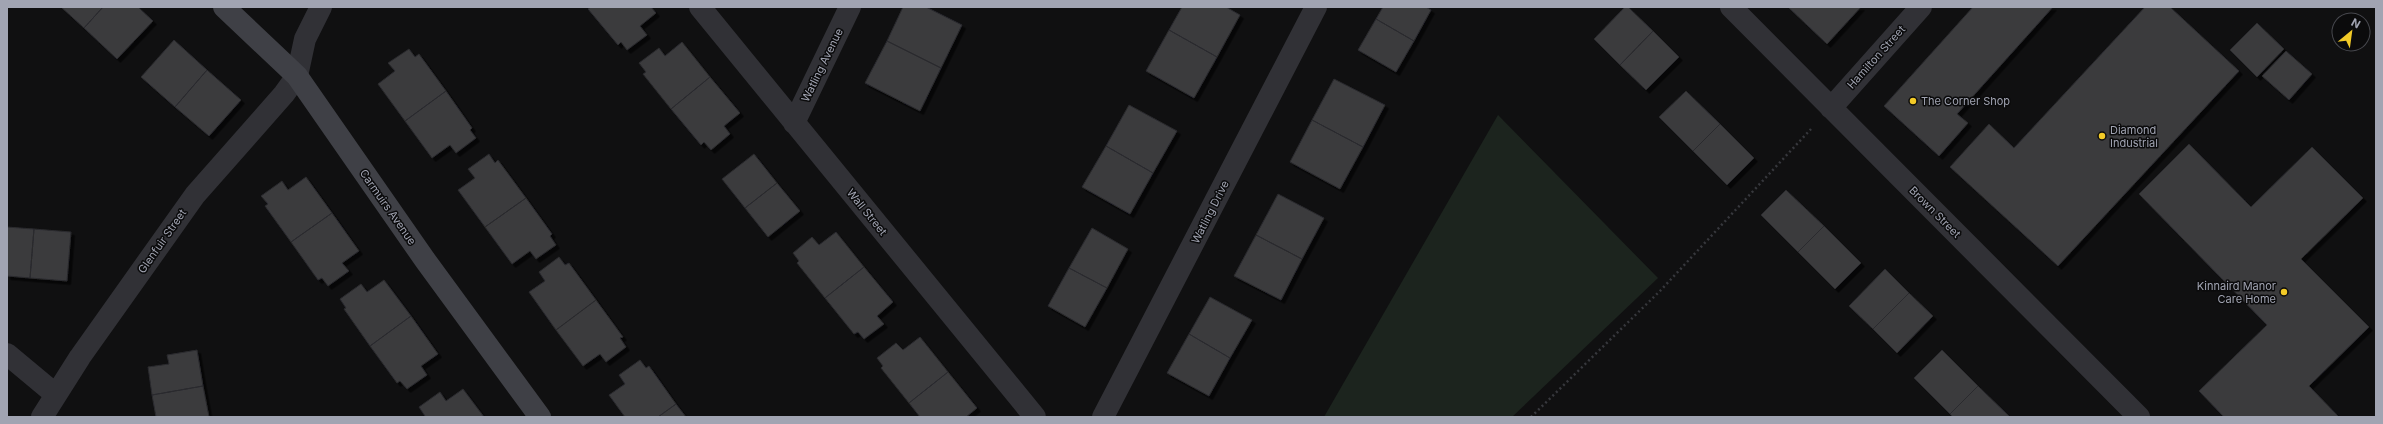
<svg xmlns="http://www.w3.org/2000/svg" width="2383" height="424" font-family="Inter,sans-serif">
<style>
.green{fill:#1c241e}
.building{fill:#3a3a3e;stroke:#2a2a2d;filter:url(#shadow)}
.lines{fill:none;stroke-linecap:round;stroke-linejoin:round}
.path{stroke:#37383d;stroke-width:2.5;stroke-dasharray:2 3;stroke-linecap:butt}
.street{stroke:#313136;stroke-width:22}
.secondary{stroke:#3f4046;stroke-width:22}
.poi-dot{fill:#f2ca27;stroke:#0b0b0c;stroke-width:1.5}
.labels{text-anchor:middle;stroke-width:3;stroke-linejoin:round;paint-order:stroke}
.street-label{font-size:11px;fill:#a1a4b2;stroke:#0b0b0c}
.poi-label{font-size:11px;fill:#a1a4b2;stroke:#0b0b0c;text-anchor:start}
</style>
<defs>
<filter id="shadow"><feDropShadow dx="3.5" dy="3.5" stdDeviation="0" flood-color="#0009"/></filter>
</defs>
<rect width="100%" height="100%" fill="#101011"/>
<path class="green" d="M1498,115L1658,278L1512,417H1324Z"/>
<path class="building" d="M61,7H103L84,28Z
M103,7H138L153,21L117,59L84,28Z
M591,7H651L656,13L640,26L647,35L627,50L621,42L618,45L588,9Z
M903,7H926L962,25L941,68L887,41Z
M1182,7H1226L1240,15L1217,57L1169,30Z
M1383,7H1426L1431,10L1414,41L1376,19Z
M1625,7H1628L1653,31L1620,65L1594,39Z
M1788,7H1861L1827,44Z
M1973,7H2053L1957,114L1968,123L1939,156L1884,106Z
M2145,7H2170L2239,71L2058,266L1950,167L1989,124L2014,148Z
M1376,19L1414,41L1396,72L1358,50Z
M2257,23L2284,49L2257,77L2230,50Z
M1169,30L1217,57L1194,98L1146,71Z
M1653,31L1679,57L1646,90L1620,65Z
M174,40L207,70L175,107L141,77Z
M887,41L941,68L920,111L865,83Z
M682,42L710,77L671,109L643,74L646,72L639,63L659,48L665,56Z
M409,49L415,57L419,54L446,91L405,121L378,84L395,71L388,63Z
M2286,51L2312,74L2289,100L2262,76Z
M207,70L241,100L209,136L175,107Z
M710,77L740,113L724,126L730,134L711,150L704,142L701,145L671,109Z
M1334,79L1385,105L1363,147L1312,120Z
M446,91L472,128L470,130L476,138L456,153L450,145L432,158L405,121Z
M1686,91L1720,124L1693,151L1659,117Z
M1129,105L1177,131L1153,173L1106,146Z
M1312,120L1363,147L1340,189L1290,162Z
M1720,124L1754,158L1727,185L1693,151Z
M2189,144L2251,207L2312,147L2363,198L2301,259L2369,327L2309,386L2339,417H2224L2199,391L2267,325L2139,194Z
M1106,146L1153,173L1130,214L1082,187Z
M489,154L495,163L498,160L526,198L485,227L458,190L475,178L468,169Z
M754,154L777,183L745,208L722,179Z
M306,177L332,213L291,242L265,206L268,204L261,196L282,181L288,190Z
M777,183L800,211L768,237L745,208Z
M1786,190L1824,226L1798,252L1761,215Z
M1278,194L1324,218L1302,259L1256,235Z
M526,198L552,234L550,236L556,245L536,259L530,251L512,264L485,227Z
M332,213L359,251L342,263L349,271L328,286L322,278L318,280L291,242Z
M1824,226L1861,263L1835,289L1798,252Z
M7,227L34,229L30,278L7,276Z
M1092,228L1128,249L1107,288L1069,268Z
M34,229L71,232L67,281L30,278Z
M836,232L864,267L825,298L797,263L799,261L793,253L812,237L819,245Z
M1256,235L1302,259L1281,300L1234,276Z
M559,257L565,265L569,263L596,300L556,330L529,292L545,281L539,272Z
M864,267L893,302L877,316L884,324L864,339L858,332L854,334L825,298Z
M1069,268L1107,288L1085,327L1048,306Z
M1885,269L1909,293L1873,329L1849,306Z
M384,280L411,316L370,346L344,309L346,308L340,299L361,284L367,292Z
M1909,293L1933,316L1897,353L1873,329Z
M1210,297L1252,320L1230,358L1189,334Z
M596,300L623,337L620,338L626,347L606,362L600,354L583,366L556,330Z
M411,316L438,354L421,366L427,375L407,389L400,381L397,383L370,346Z
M1189,334L1230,358L1209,396L1167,373Z
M920,337L948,372L909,403L881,368L883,366L877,358L896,343L903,350Z
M197,350L203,386L152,395L148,367L169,364L167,355Z
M1942,350L1978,386L1950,414L1914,378Z
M640,360L646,368L649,366L676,404L658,417H625L609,395L625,384L619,375Z
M948,372L977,408L966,417H920L909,403Z
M203,386L209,417H156L152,395Z
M1978,386L2010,417H1953L1950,414Z
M463,389L484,417H424L425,416L419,407L440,392L446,401Z
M676,404L686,417H658Z"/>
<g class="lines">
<path class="path" d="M1531,417L1660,291L1811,129"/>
<path class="street" d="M700,7L1035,417
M1731,7L2139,417
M1831,108L1921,7
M794,123L850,7
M7,354L55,394
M42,417L80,357L195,195L284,94L297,76L305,39L321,7
M1103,417L1316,7"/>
<path class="secondary" d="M224,7L297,76L425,260L540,417"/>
</g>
<g class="poi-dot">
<circle cx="1913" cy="101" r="4"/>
<circle cx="2102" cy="136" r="4"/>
<circle cx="2284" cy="292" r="4"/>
</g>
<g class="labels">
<g class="street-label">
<text transform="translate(1876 57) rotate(-48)" y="4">Hamilton Street</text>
<text transform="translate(822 65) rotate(-64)" y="4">Watling Avenue</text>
<text transform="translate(388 207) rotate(55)" y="4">Carmuirs Avenue</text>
<text transform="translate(867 212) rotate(51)" y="4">Wall Street</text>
<text transform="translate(1210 212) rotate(-63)" y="4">Watling Drive</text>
<text transform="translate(1935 212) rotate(45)" y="4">Brown Street</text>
<text transform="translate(162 241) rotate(-55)" y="4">Glenfuir Street</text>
</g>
<g class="poi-label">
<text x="1921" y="105">The Corner Shop</text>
<text x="2110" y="134">Diamond<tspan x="2110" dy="13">Industrial</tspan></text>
<text x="2276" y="290" text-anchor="end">Kinnaird Manor<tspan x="2276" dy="13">Care Home</tspan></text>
</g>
</g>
<rect width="2383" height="424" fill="none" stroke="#a1a4b2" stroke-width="16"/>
<g transform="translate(2351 32) rotate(29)"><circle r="19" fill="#0b0b0c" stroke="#47484e"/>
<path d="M0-3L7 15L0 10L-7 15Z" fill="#f2ca27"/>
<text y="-6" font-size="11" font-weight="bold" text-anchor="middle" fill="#a1a4b2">N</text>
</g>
</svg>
